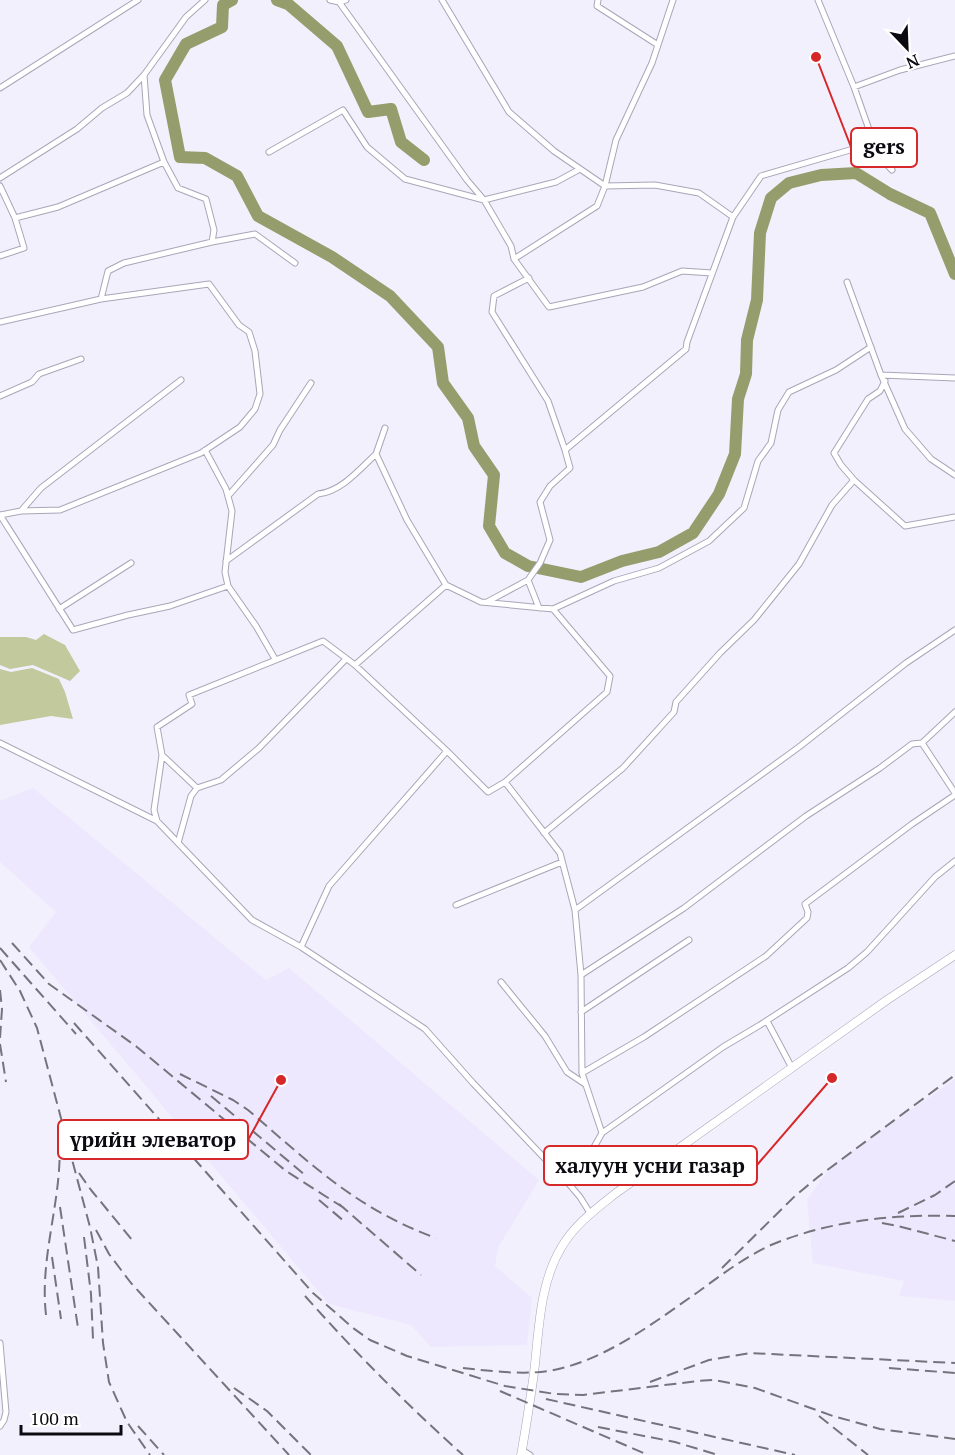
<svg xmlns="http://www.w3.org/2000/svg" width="955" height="1455" font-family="'PT Serif',serif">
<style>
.built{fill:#ede8fe}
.green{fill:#c1c99d}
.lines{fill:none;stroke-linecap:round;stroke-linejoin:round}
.river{stroke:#959d6c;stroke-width:12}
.street-casing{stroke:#aaa5b8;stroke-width:7}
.secondary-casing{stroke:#aaa5b8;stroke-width:9}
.street{stroke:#fff;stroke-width:5}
.secondary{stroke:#fff;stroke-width:8}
.rail{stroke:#75737c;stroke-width:2;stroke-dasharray:12 6;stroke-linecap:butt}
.leader{fill:none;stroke:#d62828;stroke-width:2}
.callout-dot{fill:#d62828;stroke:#fff;stroke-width:2}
.callout{fill:#fff;stroke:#d62828;stroke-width:2}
.callout-label{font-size:21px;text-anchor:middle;font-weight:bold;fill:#0c0a11}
</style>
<rect width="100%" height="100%" fill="#f3f0fd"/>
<path class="built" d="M33,788L266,980L289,968L539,1180L498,1248L495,1266L532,1298L527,1345L431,1347L411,1325L329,1304L29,947L56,912L0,862V801Z
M955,1079V1301L899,1296L904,1281L813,1263L807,1199L833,1164Z"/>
<path class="green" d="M44,634L65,645L80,671L70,681L33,665L10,669L0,665V637H26L36,640Z
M32,668L59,679L65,692L73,719L51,716L0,725V669L11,672Z"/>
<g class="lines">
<path class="river" d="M232,0L223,5L222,27L186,44L165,80L180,157L205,158L237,176L258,216L332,257L390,296L438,347L443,383L468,418L474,446L494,475L489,526L505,553L528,566L581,577L622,561L659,552L693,533L719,494L735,454L738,399L746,374L747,340L757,300L760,233L771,198L789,183L821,175L856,173L890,194L930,213L955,274
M277,0L288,4L337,46L368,112L391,109L401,142L424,160"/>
<defs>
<path id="street" d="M330,0L339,2L346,0
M442,0L509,112L554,151L605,186L597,206L514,259
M598,0L597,6L658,45
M673,0L652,63L616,140L605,186L655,185L699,193L733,217L761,176L874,143
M818,0L854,87L878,155L892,170
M339,2L467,180L484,200L556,182L580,169
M854,87L900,70L955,56
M0,88L138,0
M269,152L343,110L367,147L405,179L484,200L511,246L514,259L549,307L643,287L682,271L712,273
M0,178L77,129L102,108L127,93L144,75
M0,186L15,218L24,248L0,256
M15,218L58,207L164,162
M212,242L255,234L295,263
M529,278L494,296L492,312L548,401L565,450
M847,282L881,375L905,429L931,459L955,475
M101,299L108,271L124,263L212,242L214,230L206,199L178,188L164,162L147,115L144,75L186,17L205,0
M0,322L101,299L209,284L239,325L249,332L255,351L260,394L255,409L240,427L201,453L60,510L21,511L0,515
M881,375L955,378
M0,396L32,382L39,374L81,359
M205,450L226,489L232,511L225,572L228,586L256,626L275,659
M854,480L841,465L834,453L868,399L880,391L885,381
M228,496L273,445L280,430L311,383
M21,511L41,488L181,380
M0,515L73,630L128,615L170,606L228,586
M226,561L318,494C341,492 360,469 376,454
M528,580L539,608
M446,585L481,602L553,609L610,676L607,692L505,782
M487,602L528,580L540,563L550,540L540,502L550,486L570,468L565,450L686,349L687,342L733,217
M59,609L131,563
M553,609L614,581L659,568L709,541L744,508L758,461L771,443L778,410L789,392L836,370L871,347
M355,665L447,751L488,792L505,782L560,853L575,910L581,975L582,1073L602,1133L584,1165L569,1184
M0,743L157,821L252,920L301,947L425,1029L473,1083L569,1184L580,1197L590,1213
M922,743L955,793
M162,755L197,788L191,796L178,843
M197,788L221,780L259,748L346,659
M157,821L154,810L162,755L157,727L192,704L189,695L323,641L355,665L446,585L407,520L376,454L385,428
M544,833L623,768L674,712L676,702L720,653L754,620L799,564L832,505L854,480L905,526L955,517
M456,905L562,862
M575,910L799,747L906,663L955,630
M301,947L329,886L447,751
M581,975L684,908L806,816L880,768L912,744L922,743L955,712
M501,982L545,1036L567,1072L585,1084
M581,1012L689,940
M767,1021L792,1068
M582,1073L644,1037L766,956L807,918L808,912L805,904L912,824L955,795
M602,1133L723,1047L760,1025L848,968L867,952L935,877L955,861
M0,1343L6,1412L4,1420L0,1426
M522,1450L530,1455"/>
<path id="secondary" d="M521,1455C526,1428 530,1401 534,1373C539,1332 539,1285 561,1248C574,1225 596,1209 616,1193L887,1000L955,955"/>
</defs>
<use href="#street" class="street-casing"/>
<use href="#secondary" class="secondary-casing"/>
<use href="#street" class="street"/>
<use href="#secondary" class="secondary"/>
<path class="rail" d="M12,943L49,984L137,1047L286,1171L344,1208
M0,948L76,1034
M0,960L20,991L37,1028L90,1227L98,1267L103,1343L109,1382L127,1422L150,1455
M0,990L2,1009L0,1038
M74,1023L313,1293L353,1328L370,1340L407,1356L505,1386L555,1394L583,1395L698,1381L714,1380L755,1388L833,1416L880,1429L955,1439
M0,1044L6,1082
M180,1074L233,1100L248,1110C310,1163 356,1209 436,1238
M211,1096L305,1175
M79,1173L91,1190L133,1241
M319,1200L345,1222
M339,1204L421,1275
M60,1207L78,1328
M898,1213L935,1195L955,1181
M882,1223L898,1226L955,1241
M96,1230L109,1254L131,1283L289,1455
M84,1237L91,1294L93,1339
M52,1257L61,1319
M722,1268L795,1196L818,1177L955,1075
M305,1296C355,1352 407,1405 463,1455
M46,1315C39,1254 64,1196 59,1136
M463,1368C491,1371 521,1375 549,1371C605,1361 653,1323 698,1292C721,1275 745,1257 771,1245C829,1221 892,1214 955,1216
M889,1368L955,1373
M650,1382L709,1360L750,1353L955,1363
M234,1388L267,1411L311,1455
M500,1391L648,1455
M546,1399L795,1455
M819,1416L868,1455
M138,1426L164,1455
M598,1427L675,1442L718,1455"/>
</g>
<path class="leader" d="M816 57L851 147M281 1080L248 1140M832 1078L757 1165"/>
<g class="callout-dot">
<circle cx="816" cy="57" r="6"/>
<circle cx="281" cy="1080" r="6"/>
<circle cx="832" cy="1078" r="6"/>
</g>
<g class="callout">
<rect x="851" y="128" width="66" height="39" rx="6"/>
<rect x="58" y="1120" width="190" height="39" rx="6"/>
<rect x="544" y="1146" width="213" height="39" rx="6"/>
</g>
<g class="callout-label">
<text x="884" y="154">gers</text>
<text x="153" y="1147">үрийн элеватор</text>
<text x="650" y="1173">халуун усни газар</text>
</g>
<g transform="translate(907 48) rotate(157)" stroke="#ffffff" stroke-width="4.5" paint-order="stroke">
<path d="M0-4.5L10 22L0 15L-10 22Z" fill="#0c0a11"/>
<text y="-9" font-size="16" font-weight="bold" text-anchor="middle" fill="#0c0a11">N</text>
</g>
<path d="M21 1425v9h100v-9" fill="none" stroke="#0c0a11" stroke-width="3"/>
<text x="30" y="1425" font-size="18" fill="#0c0a11" stroke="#ffffff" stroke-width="4.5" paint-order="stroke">100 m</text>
</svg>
